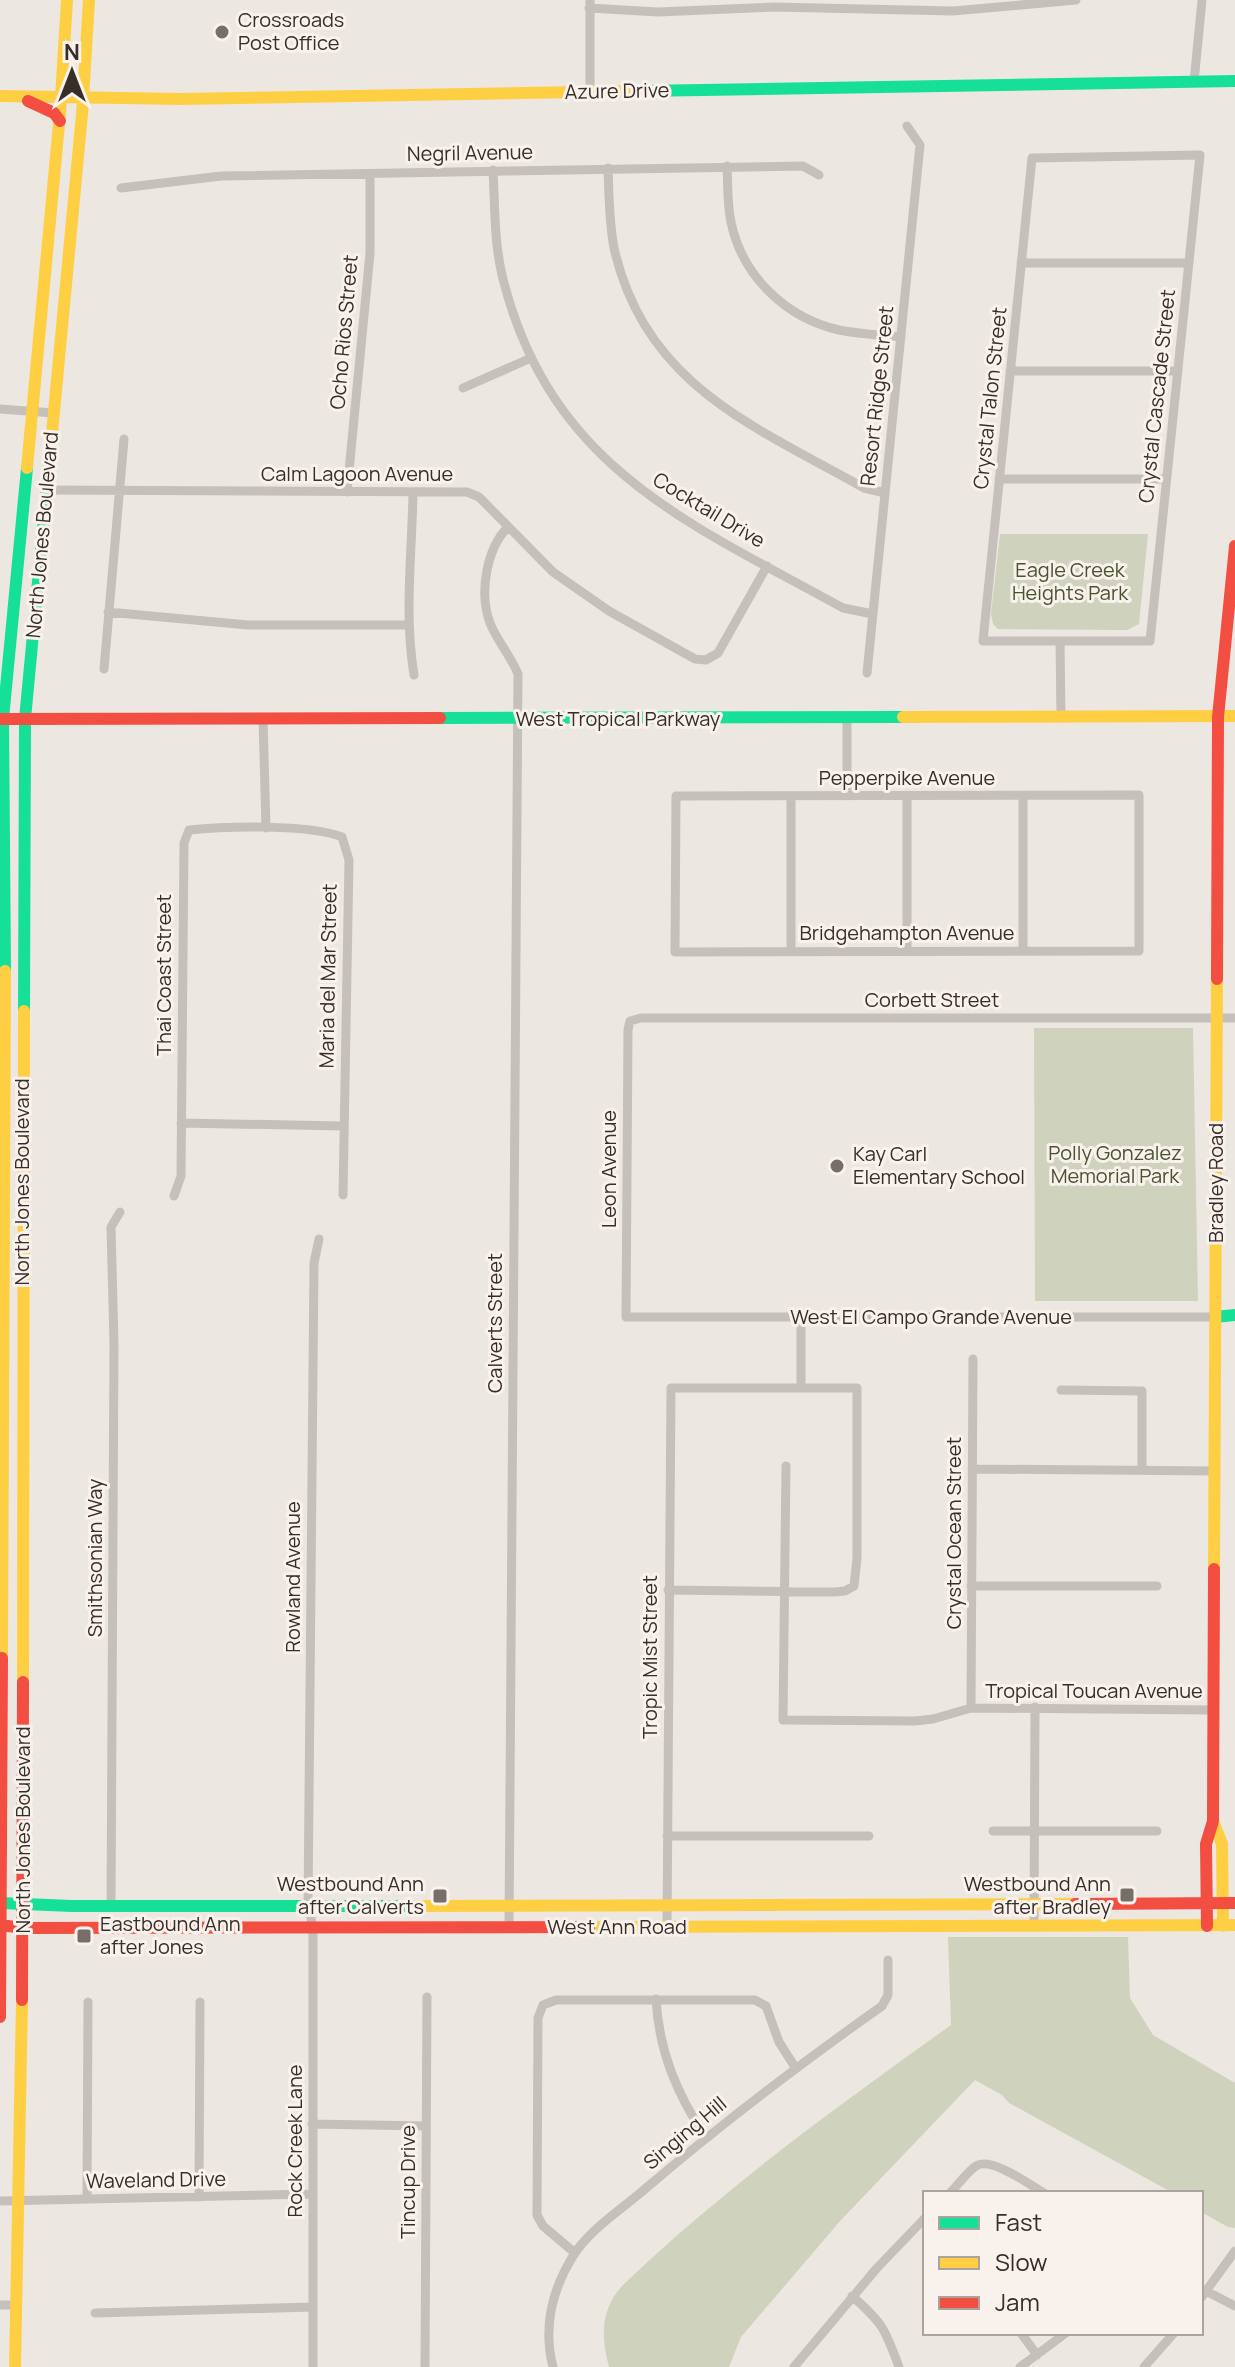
<svg xmlns="http://www.w3.org/2000/svg" width="1235" height="2367" font-family="Manrope,sans-serif">
<style>
.green{fill:#cfd2bd}
.lines{fill:none;stroke-linecap:round;stroke-linejoin:round}
.street{stroke:#c6c0bc;stroke-width:9}
.fast{stroke:#16e098;stroke-width:12}
.slow{stroke:#ffcf43;stroke-width:12}
.jam{stroke:#f24e42;stroke-width:12}
.poi-dot{fill:#776e6a;stroke:#f9f1eb;stroke-width:3}
.labels{text-anchor:middle;stroke-width:6;stroke-linejoin:round;paint-order:stroke}
.poi-label{font-size:20px;fill:#372d2a;stroke:#f9f1eb;text-anchor:start}
.street-label{font-size:20px;fill:#372d2a;stroke:#f9f1eb}
.park-label{font-size:20px;fill:#49542f;stroke:#f9f1eb}
</style>
<rect width="100%" height="100%" fill="#ede7e2"/>
<path class="green" d="M1000,534H1148L1139,624L1127,630L998,629L993,624L991,614Z
M1034,1028H1193L1198,1301H1035Z
M948,1937H1128L1130,1998L1153,2035L1235,2083V2228L1228,2227L1201,2212V2193H1173L1009,2103L1002,2095L975,2080L841,2220L741,2337L729,2367H609C601,2337 600,2309 623,2285C724,2188 838,2106 951,2025Z"/>
<g class="lines">
<path class="street" d="M589,8L658,12L774,7L953,11L1076,0
M1194,82L1202,0
M590,91V0
M1200,155L1150,641H983L1032,158Z
M727,166C728,185 727,204 731,222C742,276 786,318 839,330C859,334 881,335 901,337
M608,168C609,195 609,222 614,248C645,385 754,426 864,488L885,493
M493,170C495,207 494,244 503,279C551,468 687,522 843,608L873,614
M121,188L221,176L803,166L819,175
M1021,263H1189
M1010,371H1178
M463,388L531,358
M0,409L54,413
M999,479H1166
M46,490L467,492L479,497L553,572L609,611L695,659L706,660L718,653L767,566
M347,492L370,253V174
M413,492C412,554 404,614 414,675
M508,527C486,549 479,594 490,623C497,641 511,656 518,674L509,1927
M108,612L248,625H407
M1060,641L1061,718
M104,669L124,439
M867,673L920,145L907,126
M847,718V796
M263,719L266,828
M1139,795V951L675,952L676,796Z
M791,951V796
M907,951V796
M1023,951V796
M181,1123L343,1126
M174,1196L181,1176L184,843L189,830C226,826 309,824 342,837L349,860L343,1195
M1215,1317H626L628,1030L630,1021L641,1018H1235
M801,1386V1317
M1061,1390L1142,1391V1469
M786,1466L783,1720L915,1721L933,1719L971,1708L1213,1710
M972,1469L1215,1471
M971,1586H1157
M971,1708L973,1359
M993,1831H1157
M667,1836H869
M111,1907L114,1343L111,1227L120,1212
M667,1927L671,1388H857V1558L854,1586L845,1591L835,1592L668,1590
M1034,1927L1035,1707
M656,1999C659,2052 677,2094 706,2138
M312,2124L426,2126
M950,2193C958,2185 967,2172 976,2166C991,2156 1030,2185 1044,2193
M199,2197L200,2002
M87,2199L88,2002
M0,2201L313,2194
M575,2253L543,2226L537,2215L538,2018L543,2005L556,2000H755L766,2006L779,2042L795,2067
M1204,2290L1235,2306
M852,2296C883,2323 885,2329 899,2367
M1201,2298L1235,2251
M0,2305H15
M95,2313L313,2307
M1021,2333L1037,2355
M313,2367V1927L308,1905L314,1263L319,1239
M425,2367L427,1997
M553,2367C543,2328 552,2290 573,2256C589,2230 622,2209 645,2189C721,2124 800,2064 882,2006L888,1995V1960
M794,2367L877,2268L925,2218
M1020,2367L1066,2333
M1144,2367L1174,2333"/>
<path class="fast" d="M641,91L1235,81
M440,718L903,717
M5,971L3,719L27,468
M24,1011L25,719L49,465
M1215,1317L1235,1315
M0,1903L72,1906H416"/>
<path class="slow" d="M0,96L180,99L641,91
M49,465L82,114L89,0
M27,468L60,113L67,0
M903,717L1235,716
M1214,1569L1217,979
M2,1658L5,971
M23,1682L24,1011
M1213,1821L1222,1844L1223,1926
M416,1906L1075,1904
M589,1927L1235,1925
M15,2367L22,2000"/>
<path class="jam" d="M28,101L54,113L60,121
M0,719L440,718
M1217,979L1218,717L1235,546
M1075,1904L1235,1903
M0,1925L23,1928L589,1927
M1207,1926L1206,1844L1213,1821L1214,1569
M22,2000L23,1682
M0,2017L2,1658"/>
</g>
<g class="poi-dot">
<circle cx="222" cy="32" r="8"/>
<circle cx="837" cy="1166" r="8"/>
<rect x="1119" y="1887" width="16" height="16" rx="4"/>
<rect x="432" y="1888" width="16" height="16" rx="4"/>
<rect x="76" y="1928" width="16" height="16" rx="4"/>
</g>
<g class="labels">
<g class="poi-label">
<text x="238" y="27">Crossroads<tspan x="238" dy="23">Post Office</tspan></text>
<text x="853" y="1161">Kay Carl<tspan x="853" dy="23">Elementary School</tspan></text>
<text x="424" y="1891" text-anchor="end">Westbound Ann<tspan x="424" dy="23">after Calverts</tspan></text>
<text x="1111" y="1891" text-anchor="end">Westbound Ann<tspan x="1111" dy="23">after Bradley</tspan></text>
<text x="100" y="1931">Eastbound Ann<tspan x="100" dy="23">after Jones</tspan></text>
</g>
<g class="street-label">
<text transform="translate(617 91) rotate(-1)" y="7">Azure Drive</text>
<text transform="translate(470 153) rotate(-1)" y="7">Negril Avenue</text>
<text transform="translate(344 332) rotate(-85)" y="7">Ocho Rios Street</text>
<text transform="translate(877 396) rotate(-84)" y="7">Resort Ridge Street</text>
<text transform="translate(1157 396) rotate(-84)" y="7">Crystal Cascade Street</text>
<text transform="translate(990 398) rotate(-84)" y="7">Crystal Talon Street</text>
<text x="357" y="481">Calm Lagoon Avenue</text>
<text transform="translate(709 510) rotate(31)" y="7">Cocktail Drive</text>
<text transform="translate(42 535) rotate(-85)" y="7">North Jones Boulevard</text>
<text x="618" y="726">West Tropical Parkway</text>
<text x="907" y="785">Pepperpike Avenue</text>
<text x="907" y="940">Bridgehampton Avenue</text>
<text transform="translate(164 975) rotate(-90)" y="7">Thai Coast Street</text>
<text transform="translate(328 976) rotate(-89)" y="7">Maria del Mar Street</text>
<text x="932" y="1007">Corbett Street</text>
<text transform="translate(609 1169) rotate(-90)" y="7">Leon Avenue</text>
<text transform="translate(22 1182) rotate(-90)" y="7">North Jones Boulevard</text>
<text transform="translate(1216 1183) rotate(-90)" y="7">Bradley Road</text>
<text x="931" y="1324">West El Campo Grande Avenue</text>
<text transform="translate(495 1323) rotate(-90)" y="7">Calverts Street</text>
<text transform="translate(954 1533) rotate(-90)" y="7">Crystal Ocean Street</text>
<text transform="translate(95 1558) rotate(-90)" y="7">Smithsonian Way</text>
<text transform="translate(293 1577) rotate(-90)" y="7">Rowland Avenue</text>
<text transform="translate(650 1657) rotate(-90)" y="7">Tropic Mist Street</text>
<text x="1094" y="1698">Tropical Toucan Avenue</text>
<text transform="translate(23 1830) rotate(-90)" y="7">North Jones Boulevard</text>
<text x="617" y="1934">West Ann Road</text>
<text transform="translate(685 2133) rotate(-40)" y="7">Singing Hill</text>
<text transform="translate(295 2141) rotate(-90)" y="7">Rock Creek Lane</text>
<text transform="translate(156 2180) rotate(-1)" y="7">Waveland Drive</text>
<text transform="translate(408 2182) rotate(-90)" y="7">Tincup Drive</text>
</g>
<g class="park-label">
<text x="1070" y="577">Eagle Creek<tspan x="1070" dy="23">Heights Park</tspan></text>
<text x="1115" y="1160">Polly Gonzalez<tspan x="1115" dy="23">Memorial Park</tspan></text>
</g>
</g>
<rect x="923" y="2191" width="280" height="144" fill="#f9f1eb" stroke="#aba39e" stroke-width="2"/>
<rect x="939" y="2217" width="40" height="12" fill="#16e098" stroke="#aba39e" stroke-width="2"/>
<text x="995" y="2231" font-size="24" fill="#372d2a">Fast</text>
<rect x="939" y="2257" width="40" height="12" fill="#ffcf43" stroke="#aba39e" stroke-width="2"/>
<text x="995" y="2271" font-size="24" fill="#372d2a">Slow</text>
<rect x="939" y="2297" width="40" height="12" fill="#f24e42" stroke="#aba39e" stroke-width="2"/>
<text x="995" y="2311" font-size="24" fill="#372d2a">Jam</text>
<g transform="translate(72 72)" stroke="#f9f1eb" stroke-width="6" paint-order="stroke">
<path d="M0-6L14 30L0 20L-14 30Z" fill="#372d2a"/>
<text y="-12" font-size="22" font-weight="bold" text-anchor="middle" fill="#372d2a">N</text>
</g>
</svg>
